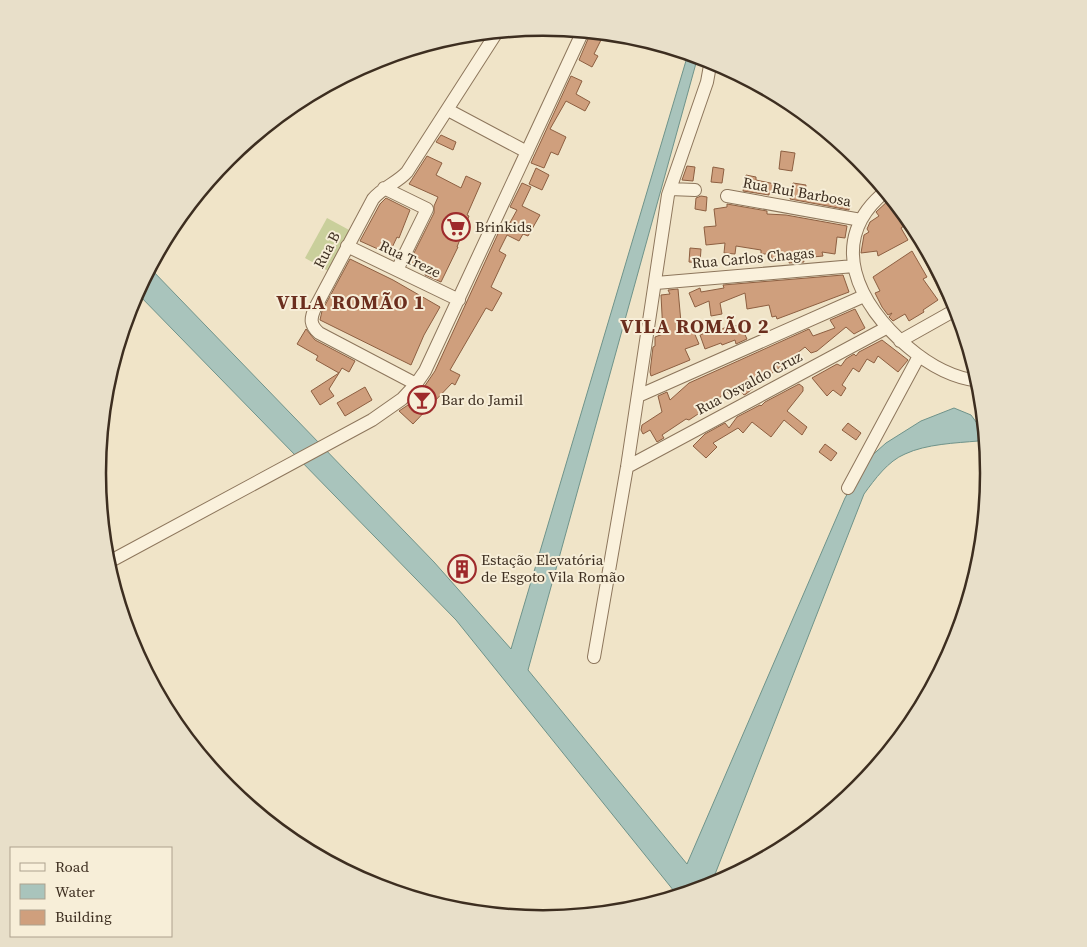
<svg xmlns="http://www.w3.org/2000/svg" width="1087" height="947" font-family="'Source Serif 4',serif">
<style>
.green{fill:#c9cf9b}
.water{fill:#a9c4bc;stroke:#6f938a}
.building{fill:#cf9f7d;stroke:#8d5f41}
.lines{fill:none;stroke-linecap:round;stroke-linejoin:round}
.minor-casing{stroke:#8d765c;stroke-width:14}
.minor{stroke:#faf1dc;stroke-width:12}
.labels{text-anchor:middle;stroke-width:4;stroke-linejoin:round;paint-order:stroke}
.street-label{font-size:15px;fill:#3d2e20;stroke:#f7eed8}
.poi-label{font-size:15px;fill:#3d2e20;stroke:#f7eed8;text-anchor:start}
.district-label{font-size:20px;font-weight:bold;letter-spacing:1px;fill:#6b2e1e;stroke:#f7eed8}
.rim{fill:none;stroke:#3d2e20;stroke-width:2.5}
</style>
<rect width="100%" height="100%" fill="#f0e4c8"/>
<path class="green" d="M327,218L351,231L330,272L305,258Z"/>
<path class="water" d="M688,54L698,56L528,670L687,864L845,498L868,459L886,443L921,421L954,408L971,415L982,430L978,441C956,443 926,444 905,454C888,461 875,479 864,494L710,887L678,896L456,620L137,293L150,268L434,562L511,649Z"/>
<path class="building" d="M591,32L604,34L594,54L598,56L592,67L579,60Z
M571,76L582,81L576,94L590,102L585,111L566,101L550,129L566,137L558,155L551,152L544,168L531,163Z
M441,135L456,142L453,150L436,142Z
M781,151L795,153L792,171L779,169Z
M427,156L442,163L436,175L461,188L466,176L481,183L467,215L469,216L457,247H458L441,282L425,275L426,271L409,263L434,213V206L438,197L409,184Z
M687,166L695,167L693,181L682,180Z
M713,167L724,169L722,183L711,182Z
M536,168L549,175L542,190L529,184Z
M746,175L756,177V180L775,184L773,194L769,193V195L743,191Z
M522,183L531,187L522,206L540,215L528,236L523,234L519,241L507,235L499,251L506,255L491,287L502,293L492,311L486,308L450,370L460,375L455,385L452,383L413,424L399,411L408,405L422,390L435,371L502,225L507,228L517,210L510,207Z
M793,183L806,185L805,191L850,202L849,210L790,199Z
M701,196L707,197L706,211L695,209L696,198Z
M386,198L410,210L399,238L397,237L389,254L360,241L380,204Z
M890,199L901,213L897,216L904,226L901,228L908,240L878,256L877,251L861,253L864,235L869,232L867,229L870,222L879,216L876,212Z
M727,204L767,211V214L786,215L847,226L845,238L837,237L835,254L822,252L823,256L803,258L804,262L789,263V259L772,260L771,254H761V250L736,246L735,254L724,253L725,243L706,245L704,227L716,226L714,209L727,207Z
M690,248L701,249L700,263L689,262Z
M912,251L927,277L923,279L938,300L923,310L924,312L909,321L905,314L893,321L889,317L892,313L888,315L882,307L875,293L880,291L873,277Z
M350,259L393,280L440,307L424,335L411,365L320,320L322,311Z
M843,275L849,292L777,319L776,316L772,317L769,305L747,309L745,293L720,303L722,314L711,316L709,301L695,307L689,293L700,288L701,292L724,288L723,285Z
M678,289L682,334L693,330L699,344L685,349L690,360L651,376L650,372L653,347L655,346V337L663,334L661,295L670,294L668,290Z
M855,309L865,328L854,334L846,327L817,351L811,353L805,347L746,394L744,395L740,390L733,398L726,391L706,412L704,410L689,420L686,419L662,435L664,438L657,442L650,430L643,434L641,430L642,425L662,412L658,396L667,392L670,400L689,383L809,329L813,336L835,328L830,320Z
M740,324L747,339L736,344L735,340L722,345L721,343L705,349L700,335L710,331L711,333L727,327L728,329Z
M306,329L315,340L355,361L349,372L342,368L339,373L316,360L318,356L297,344Z
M882,340L908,360L898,372L878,356L874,363L867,359L859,372L853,368L842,385L846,388L841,396L833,390L827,396L812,378L837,364L841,366L846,359L854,354L856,356L859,352Z
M339,373L329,389L334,396L320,405L311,391Z
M799,384L803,387V391L787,411L807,427L802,435L784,420L771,437L752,422L743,433L738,428L713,443L717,447L706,458L693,446L705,434L725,423L729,428L737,417L760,405L761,406L765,402Z
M365,387L372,400L345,416L337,403Z
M848,423L861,433L856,440L842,430Z
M825,444L837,453L831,461L819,452Z
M463,557L474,569L461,581L450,569Z"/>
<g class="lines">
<defs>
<path id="minor" d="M448,110L527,152
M384,188L427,209L397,270
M670,189L707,82L711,60
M886,191C825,240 858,305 908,347C929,365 951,378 979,381
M727,196L861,220
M918,232L956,310
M347,246L459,300
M656,283L854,266
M900,341L957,309
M416,384L319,333C310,325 310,319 315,308L373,199C383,187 397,183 407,172L497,32
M638,396L864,296
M627,467L886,328
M848,488L919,356
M107,563L372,420L402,399L416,384L425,371L583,31
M594,657L627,467L668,195L670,189L695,190"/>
</defs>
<use href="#minor" class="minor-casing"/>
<use href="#minor" class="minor"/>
</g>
<defs>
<symbol id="supermarket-ring" viewBox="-11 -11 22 22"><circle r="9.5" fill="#f7eed8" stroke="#9e2a2b" stroke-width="1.5"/><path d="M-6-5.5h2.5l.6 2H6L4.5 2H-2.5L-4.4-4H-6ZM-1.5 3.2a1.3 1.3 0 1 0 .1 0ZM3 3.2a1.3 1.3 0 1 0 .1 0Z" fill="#9e2a2b"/></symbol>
<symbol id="bar-ring" viewBox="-11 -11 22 22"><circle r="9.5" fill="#f7eed8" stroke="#9e2a2b" stroke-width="1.5"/><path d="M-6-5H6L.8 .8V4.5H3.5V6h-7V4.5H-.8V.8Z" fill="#9e2a2b"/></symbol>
<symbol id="building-ring" viewBox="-11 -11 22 22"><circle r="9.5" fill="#f7eed8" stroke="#9e2a2b" stroke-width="1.5"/><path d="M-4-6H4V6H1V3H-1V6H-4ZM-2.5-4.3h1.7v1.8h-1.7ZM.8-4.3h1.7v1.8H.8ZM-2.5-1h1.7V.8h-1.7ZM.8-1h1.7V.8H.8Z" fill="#9e2a2b"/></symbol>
</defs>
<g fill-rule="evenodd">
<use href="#supermarket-ring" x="440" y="211" width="32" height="32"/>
<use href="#bar-ring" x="406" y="384" width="32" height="32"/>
<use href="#building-ring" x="446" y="553" width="32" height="32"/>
</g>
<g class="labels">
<g class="street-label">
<text transform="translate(797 192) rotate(10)" y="5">Rua Rui Barbosa</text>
<text transform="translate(327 250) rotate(-62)" y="5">Rua B</text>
<text transform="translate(753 258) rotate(-5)" y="5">Rua Carlos Chagas</text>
<text transform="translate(410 259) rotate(26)" y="5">Rua Treze</text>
<text transform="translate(749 383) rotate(-28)" y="5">Rua Osvaldo Cruz</text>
</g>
<g class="poi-label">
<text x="475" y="232">Brinkids</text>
<text x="441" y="405">Bar do Jamil</text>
<text x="481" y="565">Estação Elevatória<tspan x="481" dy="17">de Esgoto Vila Romão</tspan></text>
</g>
<g class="district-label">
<text x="351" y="309">VILA ROMÃO 1</text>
<text x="695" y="333">VILA ROMÃO 2</text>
</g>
</g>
<path d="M0 0H1087V947H0ZM106 473a437 437 0 1 1 874 0a437 437 0 1 1-874 0Z" fill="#e8dfc9" fill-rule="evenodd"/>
<path class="rim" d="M106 473a437 437 0 1 1 874 0a437 437 0 1 1-874 0Z"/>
<rect x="10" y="847" width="162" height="90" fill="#f7eed8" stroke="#ada18e"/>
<rect x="20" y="863" width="25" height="8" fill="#faf1dc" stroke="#ada18e"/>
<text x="55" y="872" font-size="15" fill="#3d2e20">Road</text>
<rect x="20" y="884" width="25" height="15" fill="#a9c4bc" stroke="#ada18e"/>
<text x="55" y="897" font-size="15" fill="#3d2e20">Water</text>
<rect x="20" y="910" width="25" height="15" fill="#cf9f7d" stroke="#ada18e"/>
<text x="55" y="922" font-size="15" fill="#3d2e20">Building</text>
</svg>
